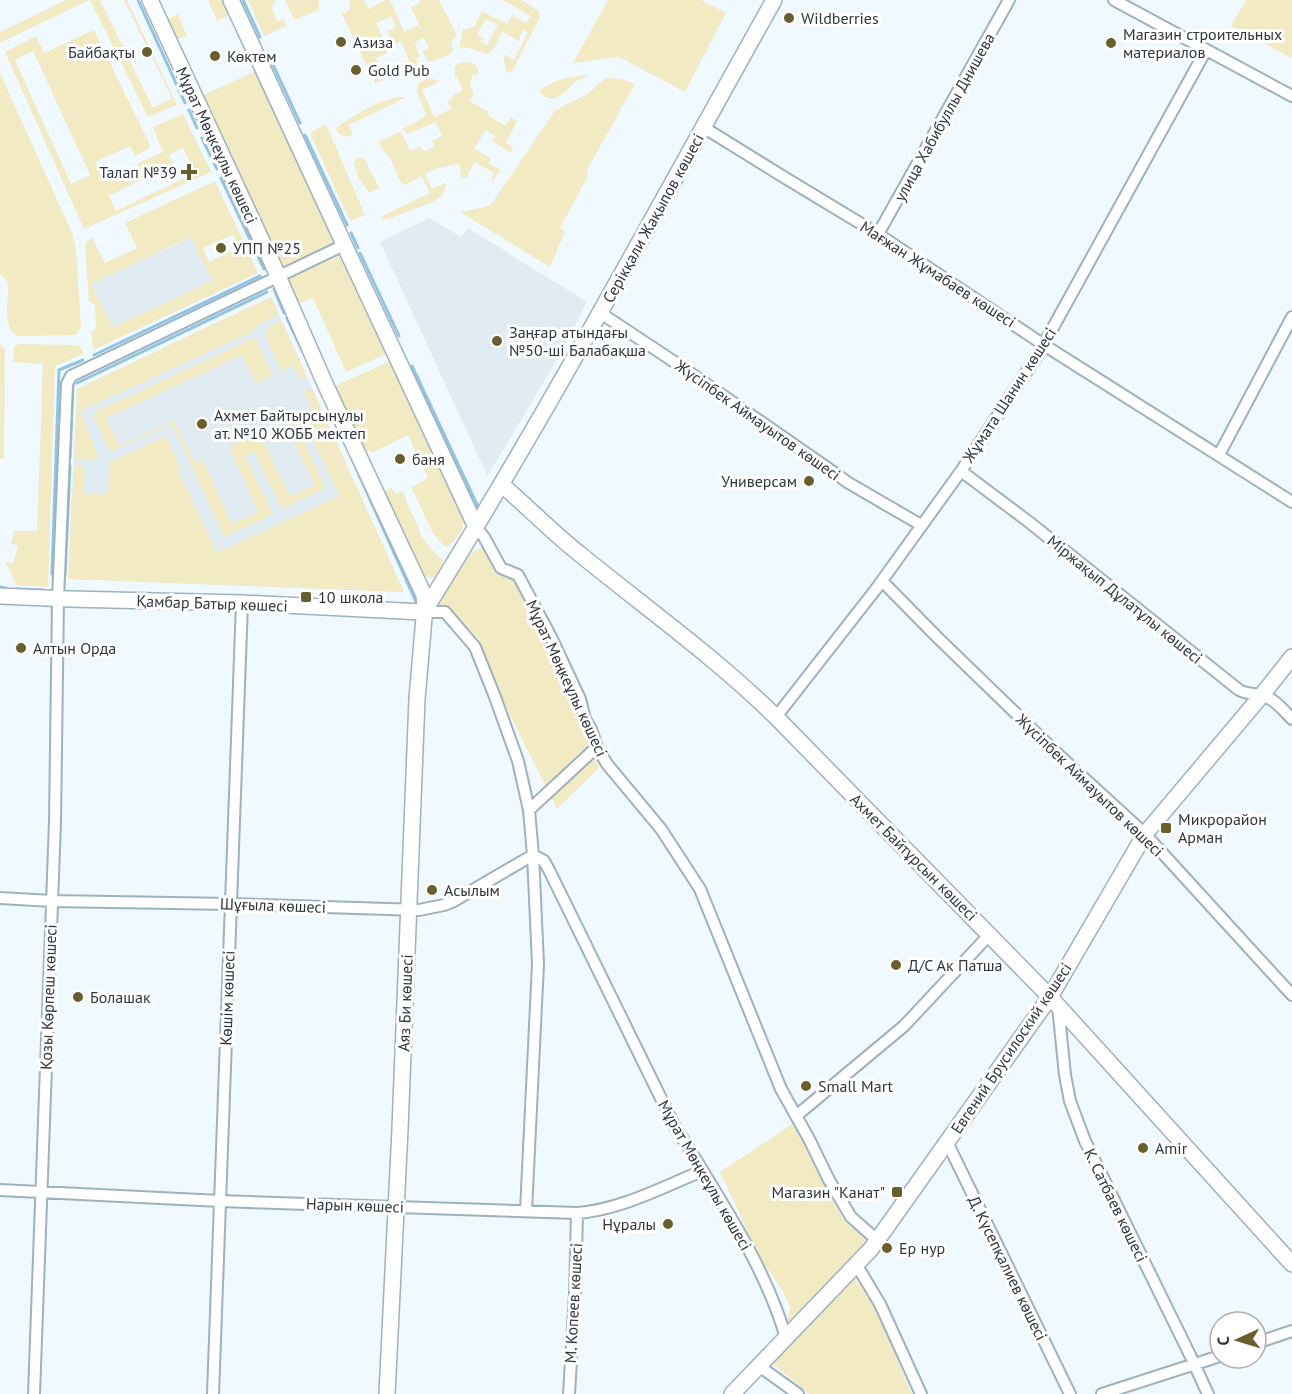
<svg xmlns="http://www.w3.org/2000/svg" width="1292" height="1394" font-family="'PT Sans',sans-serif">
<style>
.built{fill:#e0ebf2}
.green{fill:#f1eac2;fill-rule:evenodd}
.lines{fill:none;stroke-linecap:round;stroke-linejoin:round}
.stream{stroke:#91c4e4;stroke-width:3}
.street-casing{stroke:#9db2bf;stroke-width:14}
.secondary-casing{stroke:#9db2bf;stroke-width:18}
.street{stroke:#fff;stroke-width:10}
.secondary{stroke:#fff;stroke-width:15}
.poi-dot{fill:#695f2c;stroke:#fff;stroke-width:2}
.labels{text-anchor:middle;stroke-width:6;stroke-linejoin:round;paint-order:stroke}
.poi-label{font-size:16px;fill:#2f373d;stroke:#fff;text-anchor:start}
.street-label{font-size:16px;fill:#2f373d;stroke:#fff}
</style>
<rect width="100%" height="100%" fill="#f0f9ff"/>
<path class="built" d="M429,218L461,237L468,228L587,302L559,356L489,474L487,475L380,242Z
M192,237L212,281L113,328L91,284Z
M271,297L404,592L68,579L77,389Z"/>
<path class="green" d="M66,0H89L0,43V32Z
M90,0H100L153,108L172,98L124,0H127L177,105L148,117Z
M208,0H224L229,11L227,16L217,21Z
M248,0H274L276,3L271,6L277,21L283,19L287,26L264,36Z
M285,0H319V10L294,20Z
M352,0H364L369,9L385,0H390L405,33L406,31L419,25L411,7L420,3L419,0H439L457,35L451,44L453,50L449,55L432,62L428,61L422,51L429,48L424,38L417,41L415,44L420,58H416L419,65L407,69L404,63L409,60L401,42L387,47V53L376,58L384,80L375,83L342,14L350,10L349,1ZM392,16V18L396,27L387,31L392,43L387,46L376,23Z
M503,0H521L539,11L540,17L514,68L510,72L506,71L503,54L514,60L528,32L524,30L519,37L521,42L506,34L503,31L493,49L487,54L469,48L457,47L460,46L462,30L474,27L482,11C490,16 498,19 507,24L512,15L526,23L530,16ZM486,19L498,25L487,45L480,41L485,39L477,35Z
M608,0H701L726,13L685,92L619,57L573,63Z
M1246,0H1292V58L1231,26Z
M178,14L187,36L175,40L165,20Z
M94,30L150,145L149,149L135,156L130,146L95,162L104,182L139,167L138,163L163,152L153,127L183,114L211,172L84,229L5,52L36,36L44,53ZM33,51L90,175L71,184L15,60ZM183,148L195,173L116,211L109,196L174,164L169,155Z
M470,62L477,66L478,72L475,76L472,75L470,86L474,93L470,101L488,112L489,116L504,125H506L511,117L517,122L506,142L513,147L511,153L492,141L495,136L486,130L483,135L481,134L482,136L474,148L491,159L488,163L501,170L494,179L490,181L494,173L475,162L466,178L461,177L460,164L438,168L425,174L432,189L445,183L446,185L443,194L433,202L388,219H380L384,215L430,193L421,176L405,185L401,183L391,160L378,142L401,131L410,151L421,146L424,152L435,146L432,141L442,136L436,122L407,134L402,129L420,120L426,115L417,92L418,83L429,78L440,81L422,90L435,118L436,116L451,109L448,102L455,94L463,90L455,74V67L459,63Z
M256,71L333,240L330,245L283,267H279L199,97Z
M0,73L73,235L76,249L81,327L78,333L75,335L18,336C2,330 8,301 8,287L7,281L0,274Z
M589,75L575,82L563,94L552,99L545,97L539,91C552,80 572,76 589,75Z
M607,78L622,79L635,84L586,172L588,176L560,228L565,232L550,267L460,212L485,207L492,203L554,112C564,104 573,102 584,96C593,91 598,83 607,78Z
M397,97H407L349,125L353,135L347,137L338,133L336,128C354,115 376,102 397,97Z
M326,124L365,215L350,221L310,133Z
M360,158H364L379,188L369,193L358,177L354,163L356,159Z
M215,181L258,273L93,350L91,332L96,328L95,305L89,301L85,247L87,241L92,238L105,263L137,248L125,223ZM233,235L239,248L209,262L203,248ZM191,237L212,281L113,327L91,284Z
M340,256L345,260L386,354L346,372L313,298L295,305L286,283L291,277Z
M271,297L279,314L261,323L250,333L80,411L98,455L94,460L75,459L77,389Z
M282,321L307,376L300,379L293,365L282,371L265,335C265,325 275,324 282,321Z
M255,338L273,375L256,383L242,355L106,418L119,446L174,421L195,463L202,459L232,524L258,512L229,447L259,433L290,496L315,485L284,421L293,417L324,485L323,489L282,509L254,452L245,456L273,514L226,536L223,534L172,424L112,451L108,448L93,416L97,411Z
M0,344L5,349L4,459H0Z
M19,344L72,345L79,346L83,351V354L55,366L48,587L17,585L5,562L13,563L18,546L11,544L14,531H37L43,364L13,362L14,347Z
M390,361L464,517C465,528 456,540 448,547L444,546L433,533L411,487L428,478L408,435L374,452L363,451L333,387Z
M312,388L404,592L68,579L74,465H84L83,493L108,494L110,462L166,436L181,469L178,471L217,553L339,496L301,413L312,408L304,392Z
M391,487L395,494L402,491L423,538L432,550L443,560C440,569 432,588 422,572L383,493Z
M488,544L501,568L518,575L597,747L599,768L557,809L508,711L478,638L448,608H435L471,553Z
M794,1123L806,1145L823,1183L845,1223L869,1240L858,1254L786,1326L790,1307L784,1293L759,1256L720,1172Z
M854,1277L874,1306L912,1394H809L771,1362Z"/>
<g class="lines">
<path class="stream" d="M138,0L185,103
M243,0L260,37
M267,52L300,123
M189,110L197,128
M305,135L347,225
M202,138L217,169
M221,178L264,269
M351,233L358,248
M360,253L399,336
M274,289L284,313
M287,318L303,352
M94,355L260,276
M412,366L479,509
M77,383L267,292
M70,458L73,385
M356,468L417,604L419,606
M52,574L59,370L83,360
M65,575L70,466
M0,587L5,588
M17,589L43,590"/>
<defs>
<path id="street" d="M1114,0L1292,96
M703,127L787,179L878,234L1044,345L1292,502
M878,234L1009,0
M603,307L605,316L676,363L839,476L847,482L921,525
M1219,455L1292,317
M961,471L1029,522L1239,690C1248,695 1255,693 1264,696C1276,700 1284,711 1292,719
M476,527L484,537L501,568L518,575L551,637L580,699L585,719L591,729L597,747L607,764L661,829L700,889L781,1089L809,1139L829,1180L851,1217L877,1240
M882,581L937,637L1062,758L1145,834L1292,995
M423,612H445L475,647L495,697L518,761L529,810L533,855L544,861L549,870L676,1129L688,1147C725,1208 766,1269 786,1338
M776,717L876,589L961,471L1039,353L1206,50
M529,810L597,747
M0,898L52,901L231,904L419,910L444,905L454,901L533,855L538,964L526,1211
M1058,1006L1065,1075L1070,1101L1085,1141L1190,1355L1208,1394
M796,1116L904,1026L990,934
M947,1142L1070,1394
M0,1190L220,1201L577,1213C620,1210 663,1187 702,1171
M856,1264L880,1304L921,1394
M1256,1343L1292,1331
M759,1366L798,1394
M34,1394L55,822L58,599L67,384L71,376L344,245
M213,1394L242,603
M569,1394L575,1293L577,1213
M1102,1394L1220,1356"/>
<path id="secondary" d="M150,0L274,267L326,386L424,595L425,606L417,699L400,1129L387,1394
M231,0L349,255L476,527
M502,485C529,508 553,533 581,555C646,608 716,658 776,717L1050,997L1292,1264
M0,596L69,599L242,603L423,612
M425,610C549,411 660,204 774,0
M732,1394L871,1249L1050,997L1145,834L1262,695L1292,657"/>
</defs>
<use href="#street" class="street-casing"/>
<use href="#secondary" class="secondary-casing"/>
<use href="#street" class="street"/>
<use href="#secondary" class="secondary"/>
</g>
<g class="poi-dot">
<circle cx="789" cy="18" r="6"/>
<circle cx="341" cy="42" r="6"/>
<circle cx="1111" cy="43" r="6"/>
<circle cx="147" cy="52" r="6"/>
<circle cx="215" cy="56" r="6"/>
<circle cx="356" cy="70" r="6"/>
<path d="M186 163h6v6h6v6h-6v6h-6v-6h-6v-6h6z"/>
<circle cx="221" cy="248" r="6"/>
<circle cx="497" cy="341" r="6"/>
<circle cx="202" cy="424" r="6"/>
<circle cx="400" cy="459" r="6"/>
<circle cx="809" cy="481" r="6"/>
<rect x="300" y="591" width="12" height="12" rx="3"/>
<circle cx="21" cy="648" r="6"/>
<rect x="1160" y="822" width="12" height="12" rx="3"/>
<circle cx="432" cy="890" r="6"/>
<circle cx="896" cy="965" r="6"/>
<circle cx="78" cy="997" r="6"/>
<circle cx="806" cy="1086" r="6"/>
<circle cx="1143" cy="1148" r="6"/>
<rect x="891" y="1186" width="12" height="12" rx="3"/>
<circle cx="668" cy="1224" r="6"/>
<circle cx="887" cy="1248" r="6"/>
</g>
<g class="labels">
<g class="poi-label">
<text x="801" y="24">Wildberries</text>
<text x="1123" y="40">Магазин строительных<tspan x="1123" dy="18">материалов</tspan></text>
<text x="353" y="48">Азиза</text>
<text x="135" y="58" text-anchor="end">Байбақты</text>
<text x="227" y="62">Көктем</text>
<text x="368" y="76">Gold Pub</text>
<text x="177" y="178" text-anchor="end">Талап №39</text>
<text x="233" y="254">УПП №25</text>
<text x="509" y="338">Заңғар атындағы<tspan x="509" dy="18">№50-ші Балабақша</tspan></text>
<text x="214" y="421">Ахмет Байтырсынұлы<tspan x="214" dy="18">ат. №10 ЖОББ мектеп</tspan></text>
<text x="412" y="465">баня</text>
<text x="797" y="487" text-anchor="end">Универсам</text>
<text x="318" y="603">10 школа</text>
<text x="33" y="654">Алтын Орда</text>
<text x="1178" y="825">Микрорайон<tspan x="1178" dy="18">Арман</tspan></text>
<text x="444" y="896">Асылым</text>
<text x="908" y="971">Д/С Ак Патша</text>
<text x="90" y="1003">Болашак</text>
<text x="818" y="1092">Small Mart</text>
<text x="1155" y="1154">Amir</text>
<text x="885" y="1198" text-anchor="end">Магазин "Канат"</text>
<text x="656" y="1230" text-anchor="end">Нұралы</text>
<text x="899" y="1254">Ер нур</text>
</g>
<g class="street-label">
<text transform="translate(944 117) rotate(-61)" y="6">улица Хабибуллы Днишева</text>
<text transform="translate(217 145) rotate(65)" y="6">Мұрат Мөңкеұлы көшесі</text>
<text transform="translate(653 218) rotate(-61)" y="6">Серікқали Жақыпов көшесі</text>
<text transform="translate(938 274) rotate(33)" y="6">Мағжан Жұмабаев көшесі</text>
<text transform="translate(1009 395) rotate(-57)" y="6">Жұмата Шанин көшесі</text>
<text transform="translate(758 420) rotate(35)" y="6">Жүсіпбек Аймауытов көшесі</text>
<text transform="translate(1125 599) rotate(39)" y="6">Міржақып Дұлатұлы көшесі</text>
<text transform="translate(212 603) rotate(2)" y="6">Қамбар Батыр көшесі</text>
<text transform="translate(567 678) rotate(65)" y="6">Мұрат Мөңкеұлы көшесі</text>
<text transform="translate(1090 785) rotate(44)" y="6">Жүсіпбек Аймауытов көшесі</text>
<text transform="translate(914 857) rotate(45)" y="6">Ахмет Байтұрсын көшесі</text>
<text transform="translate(273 905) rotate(2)" y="6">Шұғыла көшесі</text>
<text transform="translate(48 997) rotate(-88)" y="6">Қозы Көрпеш көшесі</text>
<text transform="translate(227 998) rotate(-88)" y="6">Көшім көшесі</text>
<text transform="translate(405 1003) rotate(-88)" y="6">Аяз Би көшесі</text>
<text transform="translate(1011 1048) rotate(-56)" y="6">Евгений Брусилоский көшесі</text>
<text transform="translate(705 1175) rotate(60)" y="6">Мұрат Мөңкеұлы көшесі</text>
<text transform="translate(355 1205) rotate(2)" y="6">Нарын көшесі</text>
<text transform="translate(1116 1205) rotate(64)" y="6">К. Сатбаев көшесі</text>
<text transform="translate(1008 1268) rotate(64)" y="6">Д. Күсепқалиев көшесі</text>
<text transform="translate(573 1303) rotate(-87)" y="6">М. Копеев көшесі</text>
</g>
</g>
<g transform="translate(1238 1340) rotate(266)"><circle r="28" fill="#ffffff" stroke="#acafb1" stroke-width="1.5"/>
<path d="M0-4.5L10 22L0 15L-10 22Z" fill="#695f2c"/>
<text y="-9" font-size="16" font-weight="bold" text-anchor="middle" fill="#2f373d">С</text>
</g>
</svg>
